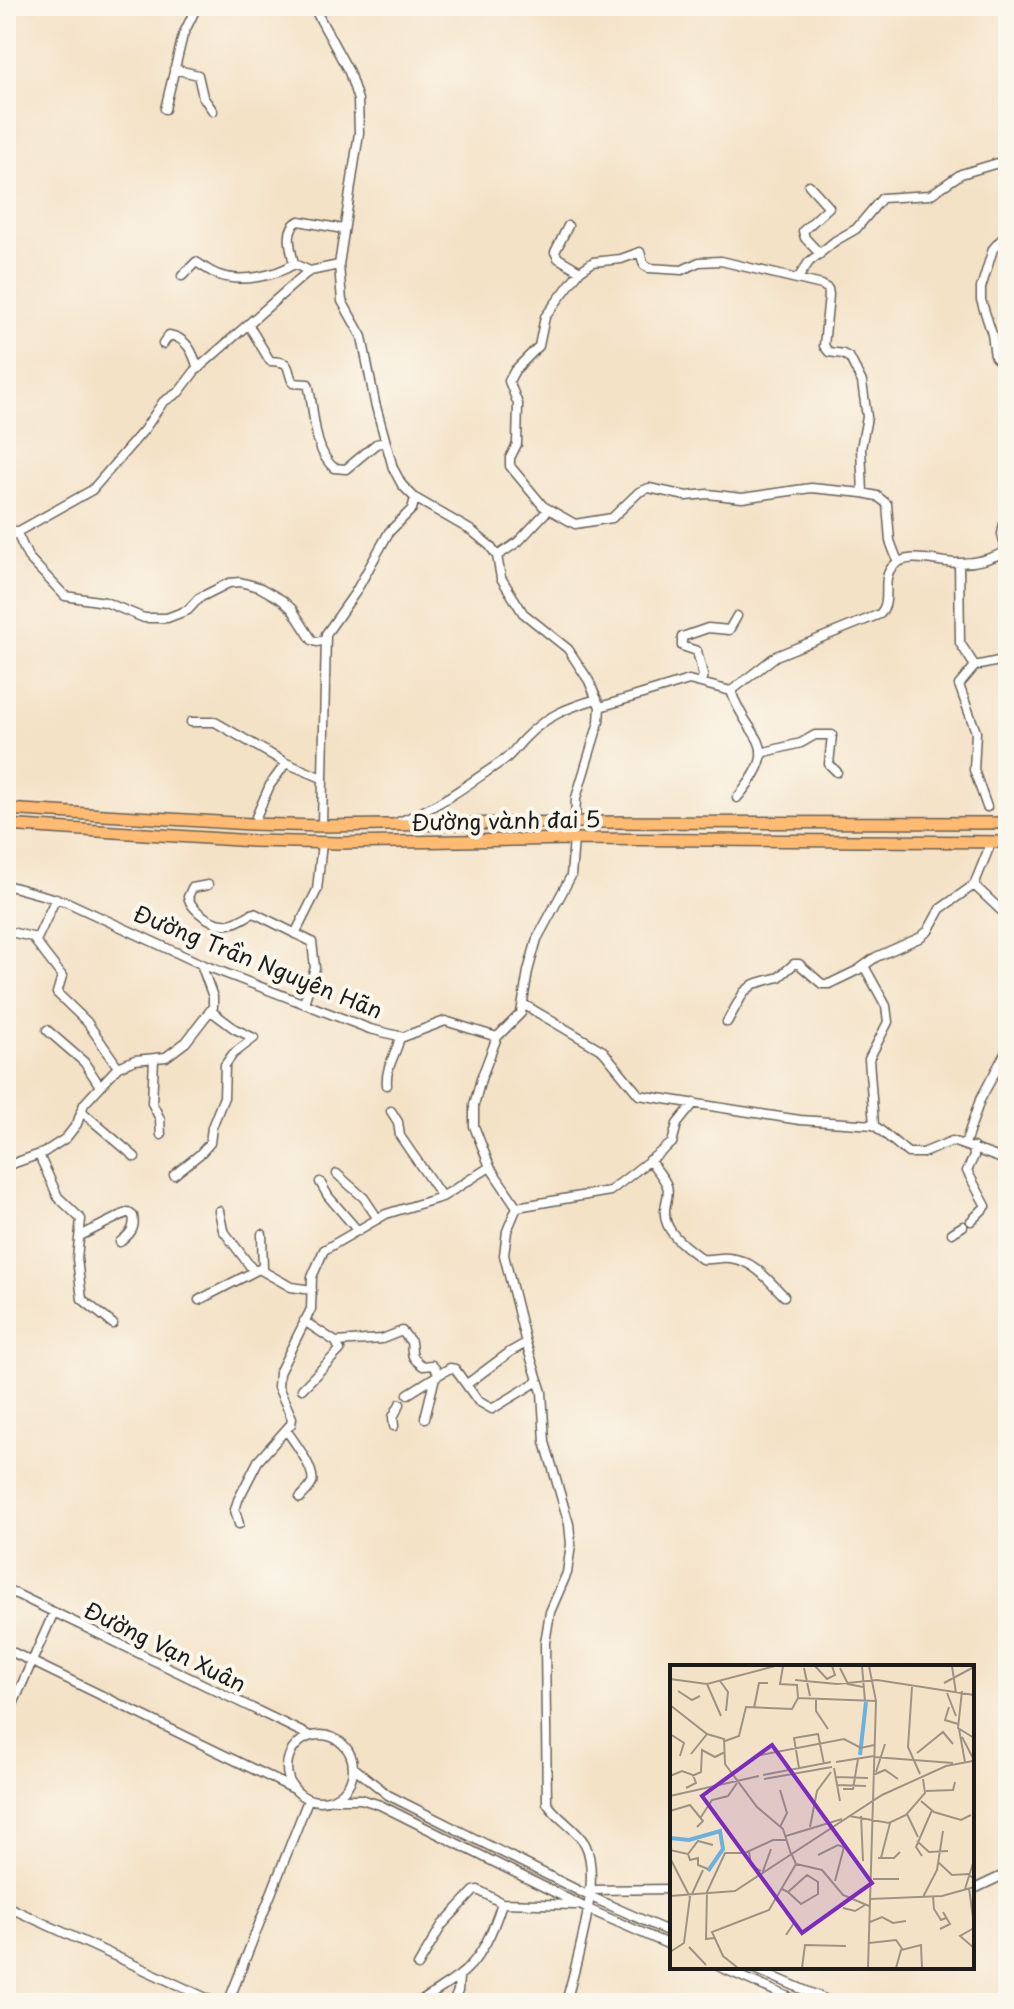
<svg xmlns="http://www.w3.org/2000/svg" width="1014" height="2009" font-family="'Playpen Sans',sans-serif">
<style>
.lines{fill:none;stroke-linecap:round;stroke-linejoin:round}
.minor-casing{stroke:#686158;stroke-width:11}
.major-casing{stroke:#686158;stroke-width:14}
.minor{stroke:#fff;stroke-width:8}
.major{stroke:#ffbb71;stroke-width:11}
.labels{text-anchor:middle;stroke-width:8;stroke-linejoin:round;paint-order:stroke}
.street-label{font-size:22px;fill:#1c1c1c;stroke:#fbf7ec}
.inset-river{fill:none;stroke:#69b1e0;stroke-width:4}
.inset-road{fill:none;stroke:#9e9383;stroke-width:2}
.view{fill:#7b2cbf;fill-opacity:0.15;stroke:#7b2cbf;stroke-width:4}
.inset-edge{fill:none;stroke:#1c1c1c;stroke-width:4}
</style>
<rect width="100%" height="100%" fill="#fbf7ec"/>
<filter id="ink" filterUnits="userSpaceOnUse"><feTurbulence type="fractalNoise" baseFrequency=".0125" numOctaves="2"/><feDisplacementMap in="SourceGraphic" scale="16" xChannelSelector="R" yChannelSelector="G"/><feConvolveMatrix kernelMatrix="1 2 1 2 8 2 1 2 1" color-interpolation-filters="sRGB"/></filter>
<filter id="wash" filterUnits="userSpaceOnUse"><feTurbulence type="fractalNoise" baseFrequency=".006" numOctaves="4" result="noise"/><feDisplacementMap in="SourceGraphic" scale="32" xChannelSelector="R" yChannelSelector="G"/><feGaussianBlur stdDeviation="1.8" result="paint"/><feColorMatrix in="noise" values="0 0 0 0 0 0 0 0 0 0 0 0 0 0 0 0 0 1.4 0 .05"/><feComposite in="paint" operator="in"/></filter>
<g filter="url(#wash)">
<rect width="100%" height="100%" fill="#f4e2c7"/>
</g>
<g filter="url(#ink)">
<g class="lines">
<defs>
<path id="minor" d="M313,6L349,72L358,100L359,133L339,265L342,301L362,337L375,403L393,468L402,485L415,498L472,531L490,546L497,556L501,578L523,613L568,649L589,681L600,707L599,722L576,798L575,822
M174,69L198,75L203,97L213,111
M165,109L183,35L197,6
M809,185L829,207L803,231L805,238L820,254
M568,226L555,252L558,258L580,271
M1008,232L993,249L981,288V300L992,334L995,357L1003,364L1008,366
M294,264C291,250 284,228 299,221L343,229
M182,276L196,262C203,266 210,272 219,275C241,283 275,276 294,264L310,271
M798,278L809,262L835,241L856,229L882,198L930,195L961,174L1008,160
M248,324L270,361C293,362 285,366 293,383L308,384C315,410 312,449 334,468L346,469L376,444L385,442
M163,344L169,335C187,338 193,352 198,369
M863,493L861,448L867,417L862,382L850,358L843,354L829,352L824,346L829,295L828,289L822,285L721,261L699,262L682,270L649,268L644,265L640,252L621,259L593,262L580,271L545,317L539,346L515,370L509,381L518,404L517,444L510,458V466L543,506L575,524L612,518L639,492L649,488L686,496L708,494L742,498L811,488L863,493L877,496L887,504L890,541L898,562
M16,531L28,557L65,596L105,602L144,618H167L188,610L199,598L229,583L240,582L259,587L282,600L292,609L312,640L317,642L325,640
M6,536H10L92,490L144,430L163,402L179,392L195,371L304,275L310,271L339,265
M1006,551L1002,534L1007,508L1008,452
M497,556L518,542L548,510
M959,563L960,643L975,666
M701,682L703,675L697,651L682,646V637L708,628L729,630L737,616
M731,691C749,744 786,740 737,798
M600,707L689,680L731,691L776,656L880,614C893,600 880,581 892,567C907,550 940,564 960,563C977,563 992,559 1008,550
M191,722H215L286,763L322,778
M761,753L801,743L815,735H832L829,764L837,772
M987,807L974,770L976,732L959,685L975,666L1008,659
M256,817L270,785L286,763
M396,823C438,808 468,784 504,760C513,754 518,744 526,737C546,716 569,707 597,699
M322,826L326,634L355,593L389,532L412,509L415,498
M6,885L67,902L201,964L370,1029L403,1037L445,1021L497,1037
M208,885L192,888L188,897C192,911 213,926 229,924C238,923 246,916 254,913L312,942L315,968L304,1003
M974,885L1008,917
M6,931L32,937L62,976L57,993L87,1022L118,1067
M295,934L317,890L322,843
M36,941L56,898
M864,966L886,1006L888,1022L869,1059L874,1125
M523,1004L603,1051L639,1095L800,1120L874,1125L908,1153H923L952,1141L1008,1161
M727,1022L744,992L754,984L779,977L794,964H799L822,984H829L858,970L876,957L919,938L928,931L940,909L974,885L989,848
M47,1030L84,1062L100,1086
M154,1059L152,1103L160,1119L161,1135
M387,1085C385,1067 397,1054 400,1036
M81,1111L135,1157
M391,1111L398,1122L400,1136L442,1197
M965,1144L980,1100L1008,1048
M39,1155L58,1197L81,1219L77,1259L82,1299L113,1324
M649,1160C655,1168 664,1177 667,1186C670,1193 665,1203 665,1211C663,1232 687,1248 702,1259C712,1260 720,1257 729,1258C754,1260 768,1280 784,1296
M6,1166L43,1153L66,1138L77,1124L84,1104L118,1067L135,1060L166,1057L186,1042L213,1007V997L201,964
M337,1174L364,1198L378,1219
M174,1175L200,1154L210,1143L212,1127L224,1097L225,1065L233,1054L254,1038L235,1029L211,1011
M320,1182L328,1196L358,1231
M517,1207L610,1191L672,1143L677,1124L694,1103
M219,1211L223,1230L253,1270
M971,1221L986,1206L967,1171L974,1156L973,1147
M952,1233L963,1226
M262,1234L263,1270
M80,1236L128,1212L133,1216C136,1229 129,1235 120,1242
M199,1300L259,1269L291,1287L312,1290
M336,1342L382,1339L402,1331L411,1342C413,1355 409,1356 423,1366L432,1365L439,1373
M467,1384L510,1352L526,1343
M302,1389L340,1350L336,1342L304,1321
M408,1394L435,1377
M425,1418L435,1377L450,1368L455,1369L478,1401L492,1409L538,1381
M394,1426L393,1417L400,1404
M286,1430C294,1441 316,1470 312,1483C310,1489 304,1493 300,1498
M239,1524L235,1510L238,1500L258,1461L291,1424L292,1418L278,1387L279,1373L311,1309L312,1277L324,1250L386,1214L442,1197L490,1167
M6,1589L310,1736
M6,1649L292,1788
M6,1720L54,1612
M287 1768a33 33 0 1 1 66 0a33 33 0 1 1-66 0Z
M353,1767L388,1795L589,1896L672,1933
M335,1799H361L380,1805L588,1909L672,1946
M589,1890L672,1889
M972,1890L1008,1873
M6,1906L217,2003
M418,1966L442,1925L474,1891L478,1890L502,1903L575,1905
M720,1967L802,2003
M751,1967L834,2003
M228,2003L308,1800
M419,2003C431,1994 444,1987 456,1978C481,1961 493,1931 502,1903
M453,2003L458,1991L459,1977
M566,2003C575,1966 603,1879 585,1844C576,1828 557,1819 547,1803L545,1643L550,1612L567,1573L571,1544L569,1524L545,1442L542,1392L526,1343L504,1255L507,1231L517,1207L490,1167L474,1126V1105L481,1079L497,1037L521,1013L528,971L537,939L571,876L574,839"/>
<path id="major" d="M6,809L251,824L322,826L575,822L1008,823
M6,825L253,841L338,843L574,839L1008,842"/>
</defs>
<use href="#minor" class="minor-casing"/>
<use href="#major" class="major-casing"/>
<use href="#minor" class="minor"/>
<use href="#major" class="major"/>
</g>
</g>
<g class="labels">
<g class="street-label">
<text transform="translate(506 821) rotate(-1)" y="8">Đường vành đai 5</text>
<text transform="translate(258 962) rotate(22)" y="8">Đường Trần Nguyên Hãn</text>
<text transform="translate(165 1647) rotate(26)" y="8">Đường Vạn Xuân</text>
</g>
</g>
<g transform="translate(670 1665)">
<rect width="304" height="304" fill="#f4e2c7"/>
<path class="inset-river" d="M190,90L196,37M0,173L19,175L50,166L53,184L38,206"/>
<path class="inset-road" d="M113,1L110,19L127,20L128,33M145,1L157,14L165,10L162,1M192,1L195,36M282,1L286,28M134,3L140,31M170,3L178,19L193,22M0,14L37,19L105,1M125,15L167,19L207,15L304,30M50,16L58,27L56,46M274,18L304,2M37,19L51,51M242,22L238,82L250,109M8,26L22,35L30,31M292,26L288,63L304,73M277,28L286,51M128,33L206,36M146,34V46L158,64M0,40L37,69L54,74L55,99L87,142L113,164L121,189M279,42L275,55L288,59M84,43L89,18H98M289,64L295,97M0,69L14,78L10,91M292,72L304,95M55,76L69,71L76,42L122,44L128,33M247,88L273,67L283,79M21,89L37,69M86,91L174,74L191,83L204,80M204,92L283,98M166,97L204,91M129,103L124,73L148,69L154,99M164,103L170,136M206,107L215,79M93,110L161,97M203,110L215,105L228,114M0,111L12,106L23,110L26,118L16,123M22,111L31,107L32,85L45,92L55,87M166,112L198,113M94,114L162,102M167,120L196,121M173,124H183L188,94M110,125L117,148L110,162M256,126L283,125L285,117M0,131L89,111M251,136L264,147L291,155L301,150M0,146L20,140L33,156L27,162M237,149L248,172M179,151L219,158L236,150L255,128L253,114M191,151L193,196M31,152L42,135L58,131L67,118M140,162L147,126L161,107M116,171L172,154M247,176L259,187L278,186M0,185L18,189L20,195L28,193V200L38,204M79,187L81,200L91,206M18,189L28,176L43,180M122,190L126,199L152,205L173,230L199,241M148,190L168,180L176,183M252,191L246,182L262,145M0,193L20,232L14,278L0,287M208,193H224L230,187M211,193L220,158M268,197L282,210L298,209L304,214M92,209L101,184M203,214H229M165,216L174,182M299,223L304,260M112,224L118,227L137,210L148,217V229L131,239L118,227M295,224L304,195M22,229L33,205M105,230L124,258L116,270M0,231L65,226L212,130L276,101L303,96M263,231L264,244L271,255L276,253M253,232L267,205L273,166M200,234L272,231L304,222M173,243L185,246L195,240M200,257L212,252L223,258L236,256M304,263L290,271L304,283M270,264L280,259L273,247M44,273L36,274L37,227L55,188H75L103,175H116M199,278L226,275L233,285M19,282L36,300M68,303L53,291L42,267L99,245L126,199M132,303L135,280L176,281M198,303L206,36L199,1M226,303L231,285L251,280L252,303"/>
<path class="view" d="M102,80L202,218L132,268L32,131Z"/>
<rect width="304" height="304" class="inset-edge"/>
</g>
<rect width="1014" height="2009" fill="none" stroke="#fbf7ec" stroke-width="32"/>
</svg>
